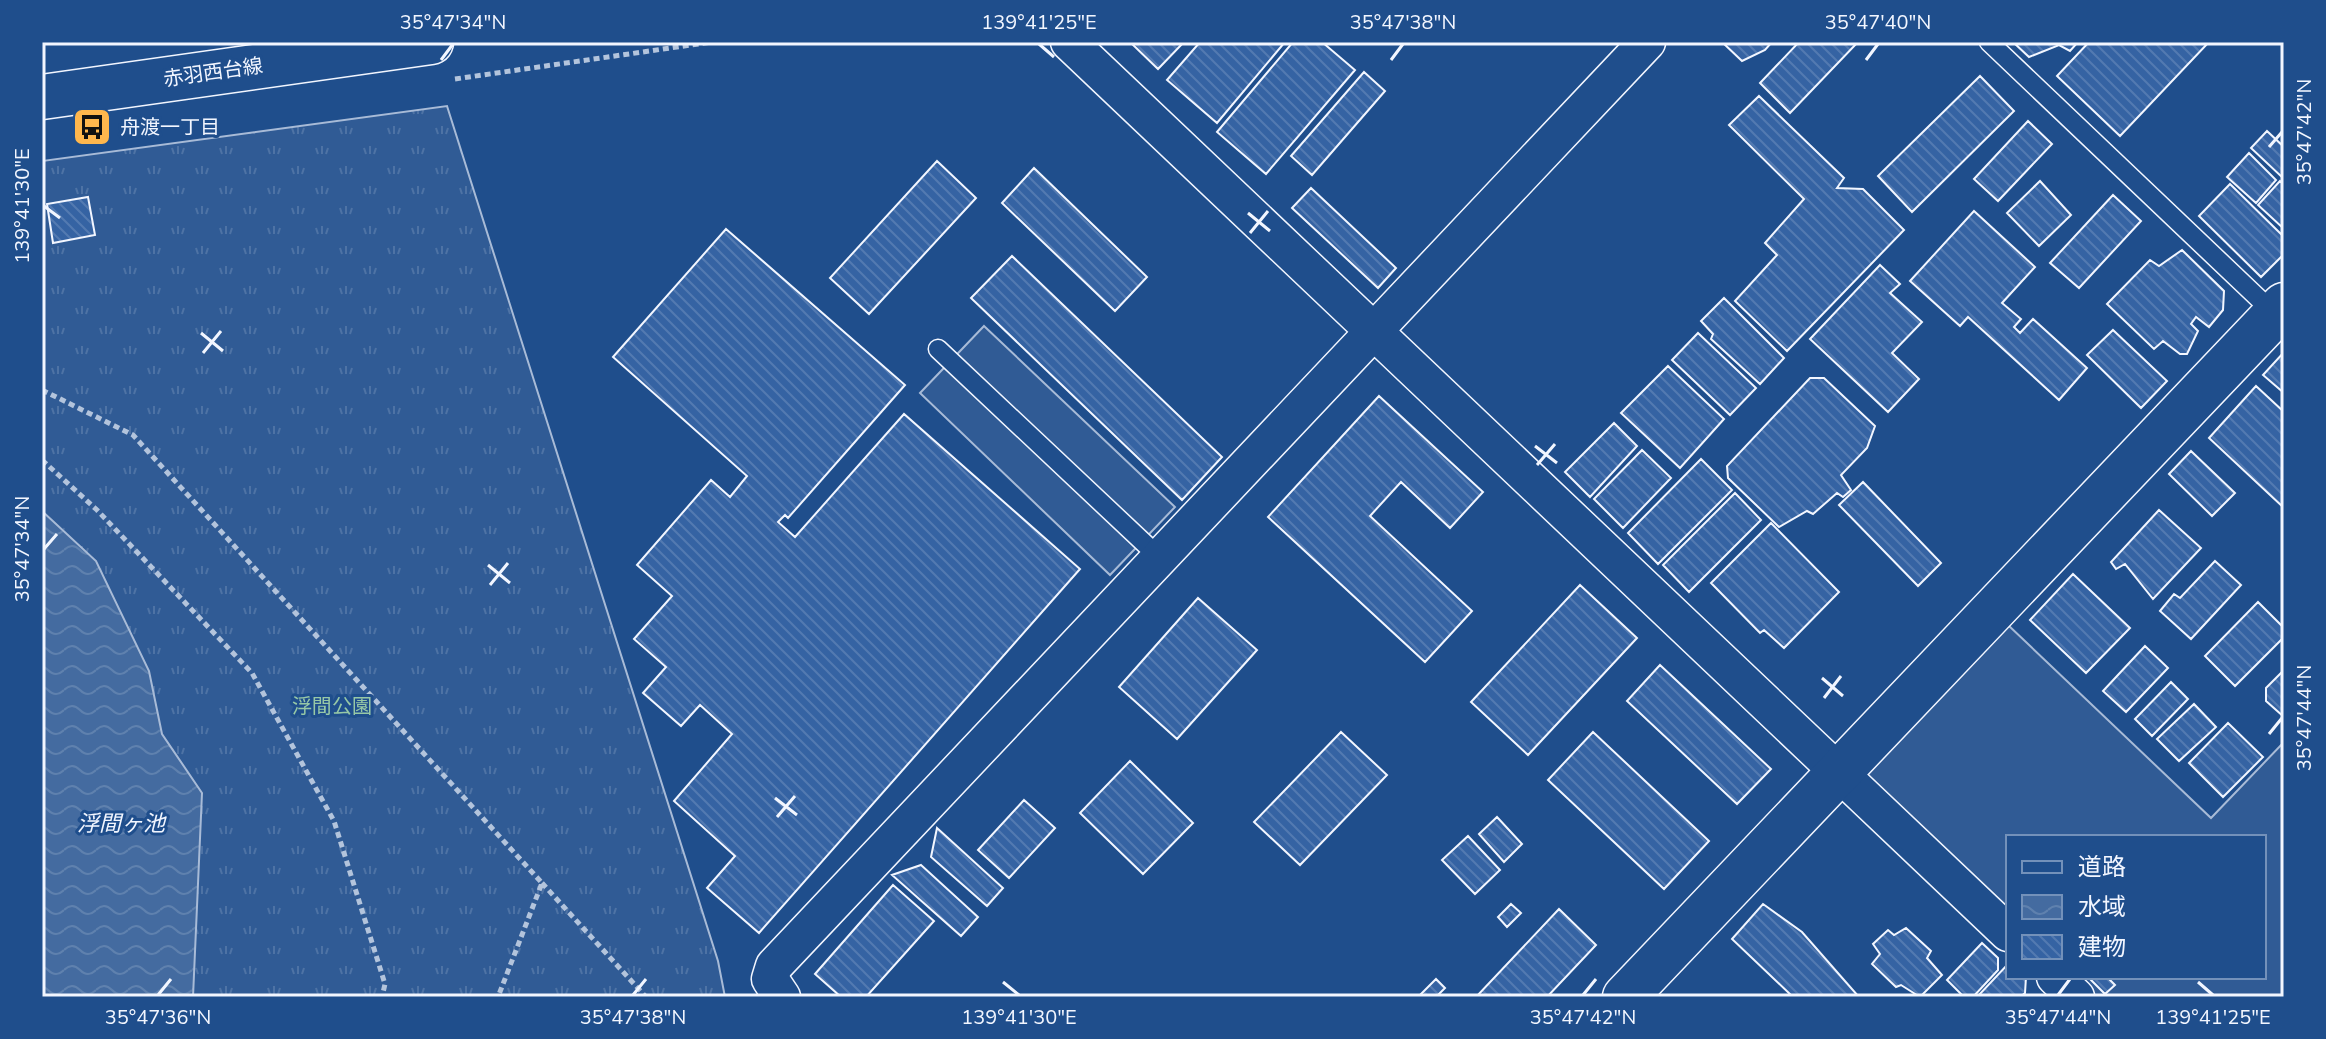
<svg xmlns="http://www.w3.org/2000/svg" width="2326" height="1039" font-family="'Nunito Sans','Noto Sans JP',sans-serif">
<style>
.grass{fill:url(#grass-tufts);stroke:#a8bbd7;stroke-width:2}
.built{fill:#305b95;stroke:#a8bbd7;stroke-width:2}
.water{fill:url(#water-waves);stroke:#a8bbd7;stroke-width:2}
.building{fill:url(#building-back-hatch);stroke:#f2f6ff;stroke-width:2}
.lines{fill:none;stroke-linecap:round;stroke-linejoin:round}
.lane-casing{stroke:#f2f6ff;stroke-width:21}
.street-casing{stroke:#f2f6ff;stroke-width:39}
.secondary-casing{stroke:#f2f6ff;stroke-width:47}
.path{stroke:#b3c4dc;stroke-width:5;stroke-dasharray:6 4;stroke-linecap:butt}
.lane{stroke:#1f4e8c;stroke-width:18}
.street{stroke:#1f4e8c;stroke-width:36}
.secondary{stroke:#1f4e8c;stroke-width:44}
.ticks{fill:none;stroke:#f2f6ff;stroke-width:3}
.labels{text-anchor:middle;stroke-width:6;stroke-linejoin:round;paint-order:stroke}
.street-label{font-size:20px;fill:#f2f6ff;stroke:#1f4e8c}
.poi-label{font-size:20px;fill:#f2f6ff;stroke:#1f4e8c;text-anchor:start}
.park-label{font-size:20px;fill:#97c8a6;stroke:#1f4e8c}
.water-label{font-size:22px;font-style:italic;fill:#f2f6ff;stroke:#1f4e8c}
.neatline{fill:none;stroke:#f2f6ff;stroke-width:3}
.ticks-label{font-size:20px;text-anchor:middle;fill:#f2f6ff}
</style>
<defs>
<pattern id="grass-tufts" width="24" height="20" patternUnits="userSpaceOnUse" patternTransform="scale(2)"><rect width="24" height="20" fill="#305b95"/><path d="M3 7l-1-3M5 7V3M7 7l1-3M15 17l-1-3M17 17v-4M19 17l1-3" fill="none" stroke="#4e73a5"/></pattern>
<pattern id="water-waves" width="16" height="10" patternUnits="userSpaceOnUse" patternTransform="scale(2)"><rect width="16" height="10" fill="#446ba0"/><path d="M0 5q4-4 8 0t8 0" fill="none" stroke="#5f81ae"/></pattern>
<pattern id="building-back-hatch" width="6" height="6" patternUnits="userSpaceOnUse" patternTransform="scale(2)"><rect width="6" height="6" fill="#3563a3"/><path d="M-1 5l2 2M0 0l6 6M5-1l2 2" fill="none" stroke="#537ab1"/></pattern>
</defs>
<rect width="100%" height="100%" fill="#1f4e8c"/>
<path class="grass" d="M447,106L718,961L725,997H42V161Z"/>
<path class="built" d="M984,326L1175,507L1110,575L920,393Z
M2008,625L2211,818L2284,742V997H2096L2075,977H2264V837H2008V914L1864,777Z"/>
<path class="water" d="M42,511L96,561L149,671L162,734L202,793L193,997H42Z"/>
<path class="building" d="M1130,42H1184L1158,69Z
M1200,42H1285L1217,123L1167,80Z
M1293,42H1322L1355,70L1266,174L1217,132Z
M1722,42H1772L1765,50L1742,61Z
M1799,42H1858L1790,113L1760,83Z
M2013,42H2078L2070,51L2059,45L2029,57Z
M2089,42H2209L2120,136L2057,76Z
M1364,72L1385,91L1312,175L1291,156Z
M1980,76L2014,111L1912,212L1878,176Z
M1759,96L1844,178L1837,188L1863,189L1904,230L1787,351L1735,301L1777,255L1765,243L1804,199L1729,125Z
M2028,121L2052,144L1998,201L1974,179Z
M2267,131L2284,147V179L2251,148Z
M2249,153L2276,180L2256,203L2227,177Z
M937,161L976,198L869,314L830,278Z
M1034,168L1147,277L1115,311L1002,203Z
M2040,181L2071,215L2039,246L2007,213Z
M2280,181L2284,185V229L2258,205Z
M2230,184L2284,237V254L2261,277L2199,216Z
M1311,188L1396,268L1378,288L1292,208Z
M2113,195L2141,221L2079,288L2050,263Z
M88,197L95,235L53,243L47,204Z
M1974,211L2035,267L2002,303L2021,319L2014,327L2020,333L2033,319L2087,368L2059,400L1968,317L1960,326L1910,281Z
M726,229L905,385L788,518L785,515L778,522L795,537L904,414L1080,569L759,933L707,888L735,856L674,801L732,734L700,705L681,726L643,693L666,667L634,639L672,596L637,565L711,480L730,497L747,476L613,357Z
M2182,250L2224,291L2223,310L2209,327L2196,317L2191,324L2198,331L2187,354H2180L2163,341L2154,349L2107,304L2150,260L2159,266Z
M1012,256L1222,457L1182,500L971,298Z
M1880,265L1900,284L1890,293L1922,322L1892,353L1919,379L1888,412L1810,339Z
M1724,298L1784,358L1760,384L1711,339L1713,334L1701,321Z
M2113,330L2167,381L2141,408L2087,355Z
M1698,333L1756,388L1730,415L1672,360Z
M2284,352V393L2263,375Z
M1668,366L1724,419L1680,468L1621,413Z
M1810,378H1824L1875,426L1867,448L1841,475L1851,490L1843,497L1837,493L1813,514L1807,511L1779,527L1728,478L1727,466Z
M2256,386L2284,412V508L2209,438Z
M1379,396L1483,492L1450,528L1401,482L1370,516L1472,611L1425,662L1268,517Z
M1614,423L1637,446L1590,497L1565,472Z
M1642,450L1671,478L1623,528L1594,499Z
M2191,451L2235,493L2212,516L2169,474Z
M1701,459L1732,490L1658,564L1628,533Z
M1863,482L1941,563L1918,586L1839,505Z
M1735,493L1761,520L1689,592L1663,565Z
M2159,510L2201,548L2153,599L2125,564L2116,569L2111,562Z
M1771,523L1839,592L1784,648L1764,630L1760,633L1711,583Z
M2215,561L2241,585L2191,639L2160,611L2174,594L2180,598Z
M2073,574L2130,628L2086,673L2030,620Z
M1580,585L1637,638L1528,755L1471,702Z
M1198,598L1257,650L1177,739L1119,687Z
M2258,602L2284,628V637L2235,686L2205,656Z
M2145,646L2168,668L2126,712L2103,691Z
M1660,665L1771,769L1737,804L1627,701Z
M2284,670V717L2266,701V688Z
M2171,682L2188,699L2152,736L2135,719Z
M2194,704L2216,727L2179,761L2157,739Z
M2228,723L2263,757L2223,797L2189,763Z
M1341,732L1387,775L1300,865L1254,822Z
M1593,732L1709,841L1664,889L1548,780Z
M1130,761L1193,823L1143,874L1080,813Z
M1024,800L1055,828L1009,878L978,850Z
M1497,817L1522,844L1504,862L1479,834Z
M937,828L1003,888L987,906L931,857Z
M1468,836L1500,870L1475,894L1442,860Z
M921,865L978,917L961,936L892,875Z
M893,885L934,921L866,997H841L815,974Z
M1511,904L1521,913L1507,927L1498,917Z
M1763,904L1802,932L1859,997H1793L1732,939Z
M1559,909L1596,945L1547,997H1476Z
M1906,928L1931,951L1927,958L1942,975L1920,997L1901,985L1896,987L1872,964L1880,954L1873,944L1888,930L1894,935Z
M1982,943L1998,958V970L1973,997H1964L1947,980Z
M2008,964V977H2026L2025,993L2020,997H1977Z
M2088,977H2107L2115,985L2105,994Z
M1436,979L1445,988L1436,997H1418Z"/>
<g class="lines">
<defs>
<path id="lane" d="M1989,42L2275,314
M938,349L1159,557"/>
<path id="street" d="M1069,42L2008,933
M2055,977L2076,997
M782,997L770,979L774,966L1647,42"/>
<path id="secondary" d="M42,97L431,42
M1625,997L2284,305"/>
</defs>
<use href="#lane" class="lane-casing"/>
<use href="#street" class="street-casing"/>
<use href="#secondary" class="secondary-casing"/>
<path class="path" d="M455,79L712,42
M42,390L133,435L542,883L498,997
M42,460L97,510L252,673L334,821L385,984L382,997
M542,883L646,997"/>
<use href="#lane" class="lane"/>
<use href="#street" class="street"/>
<use href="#secondary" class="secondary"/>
</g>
<path class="ticks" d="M1039,44L1054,57M441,60L453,44M1391,60L1403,44M1866,60L1878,44M2269,147L2282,132M44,206L60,218M1248,213L1270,231M1250,233L1268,211M201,333L223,351M203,353L221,331M1535,446L1557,463M1537,465L1555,444M44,549L57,534M488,565L510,583M490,585L508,563M1822,678L1843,696M1824,698L1841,676M2269,734L2282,718M775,798L797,815M777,817L795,796M1003,982L1019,995M2198,982L2213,995M158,995L171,979M633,995L646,979M1583,995L1596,979M2058,995L2070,979"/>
<defs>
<symbol id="bus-square" viewBox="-11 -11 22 22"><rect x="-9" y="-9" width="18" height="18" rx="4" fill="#ffb74d" stroke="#1f4e8c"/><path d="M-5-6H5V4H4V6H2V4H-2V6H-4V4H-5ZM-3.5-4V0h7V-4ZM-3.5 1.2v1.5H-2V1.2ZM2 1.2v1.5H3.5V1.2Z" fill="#111"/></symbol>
</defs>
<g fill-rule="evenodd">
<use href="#bus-square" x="70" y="105" width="44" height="44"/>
</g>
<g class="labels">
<g class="street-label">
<text transform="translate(213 72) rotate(-8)" y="7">赤羽西台線</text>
</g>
<g class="poi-label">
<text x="120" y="134">舟渡一丁目</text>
</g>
<g class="park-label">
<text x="332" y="713">浮間公園</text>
</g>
<g class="water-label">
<text x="121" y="831">浮間ヶ池</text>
</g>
</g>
<rect width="2326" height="1039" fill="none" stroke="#1f4e8c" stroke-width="88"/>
<rect x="2006" y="835" width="260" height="144" fill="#1f4e8c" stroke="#7391ba" stroke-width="2"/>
<rect x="2022" y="861" width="40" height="12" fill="#1f4e8c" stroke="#7391ba" stroke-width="2"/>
<text x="2078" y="875" font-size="24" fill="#f2f6ff">道路</text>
<rect x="2022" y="895" width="40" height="24" fill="url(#water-waves)" stroke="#7391ba" stroke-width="2"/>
<text x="2078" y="915" font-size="24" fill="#f2f6ff">水域</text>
<rect x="2022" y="935" width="40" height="24" fill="url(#building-back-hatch)" stroke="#7391ba" stroke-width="2"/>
<text x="2078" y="955" font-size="24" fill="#f2f6ff">建物</text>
<rect x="44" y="44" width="2238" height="951" class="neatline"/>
<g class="ticks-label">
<text x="453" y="29">35°47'34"N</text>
<text x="1039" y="29">139°41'25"E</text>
<text x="1403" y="29">35°47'38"N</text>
<text x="1878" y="29">35°47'40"N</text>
<text transform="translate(2304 132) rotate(-90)" y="7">35°47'42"N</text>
<text transform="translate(22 206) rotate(-90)" y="7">139°41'30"E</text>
<text transform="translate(22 549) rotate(-90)" y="7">35°47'34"N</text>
<text transform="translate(2304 718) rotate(-90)" y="7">35°47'44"N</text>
<text x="158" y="1024">35°47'36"N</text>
<text x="633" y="1024">35°47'38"N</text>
<text x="1019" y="1024">139°41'30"E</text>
<text x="1583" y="1024">35°47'42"N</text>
<text x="2058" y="1024">35°47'44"N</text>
<text x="2213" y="1024">139°41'25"E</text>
</g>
</svg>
